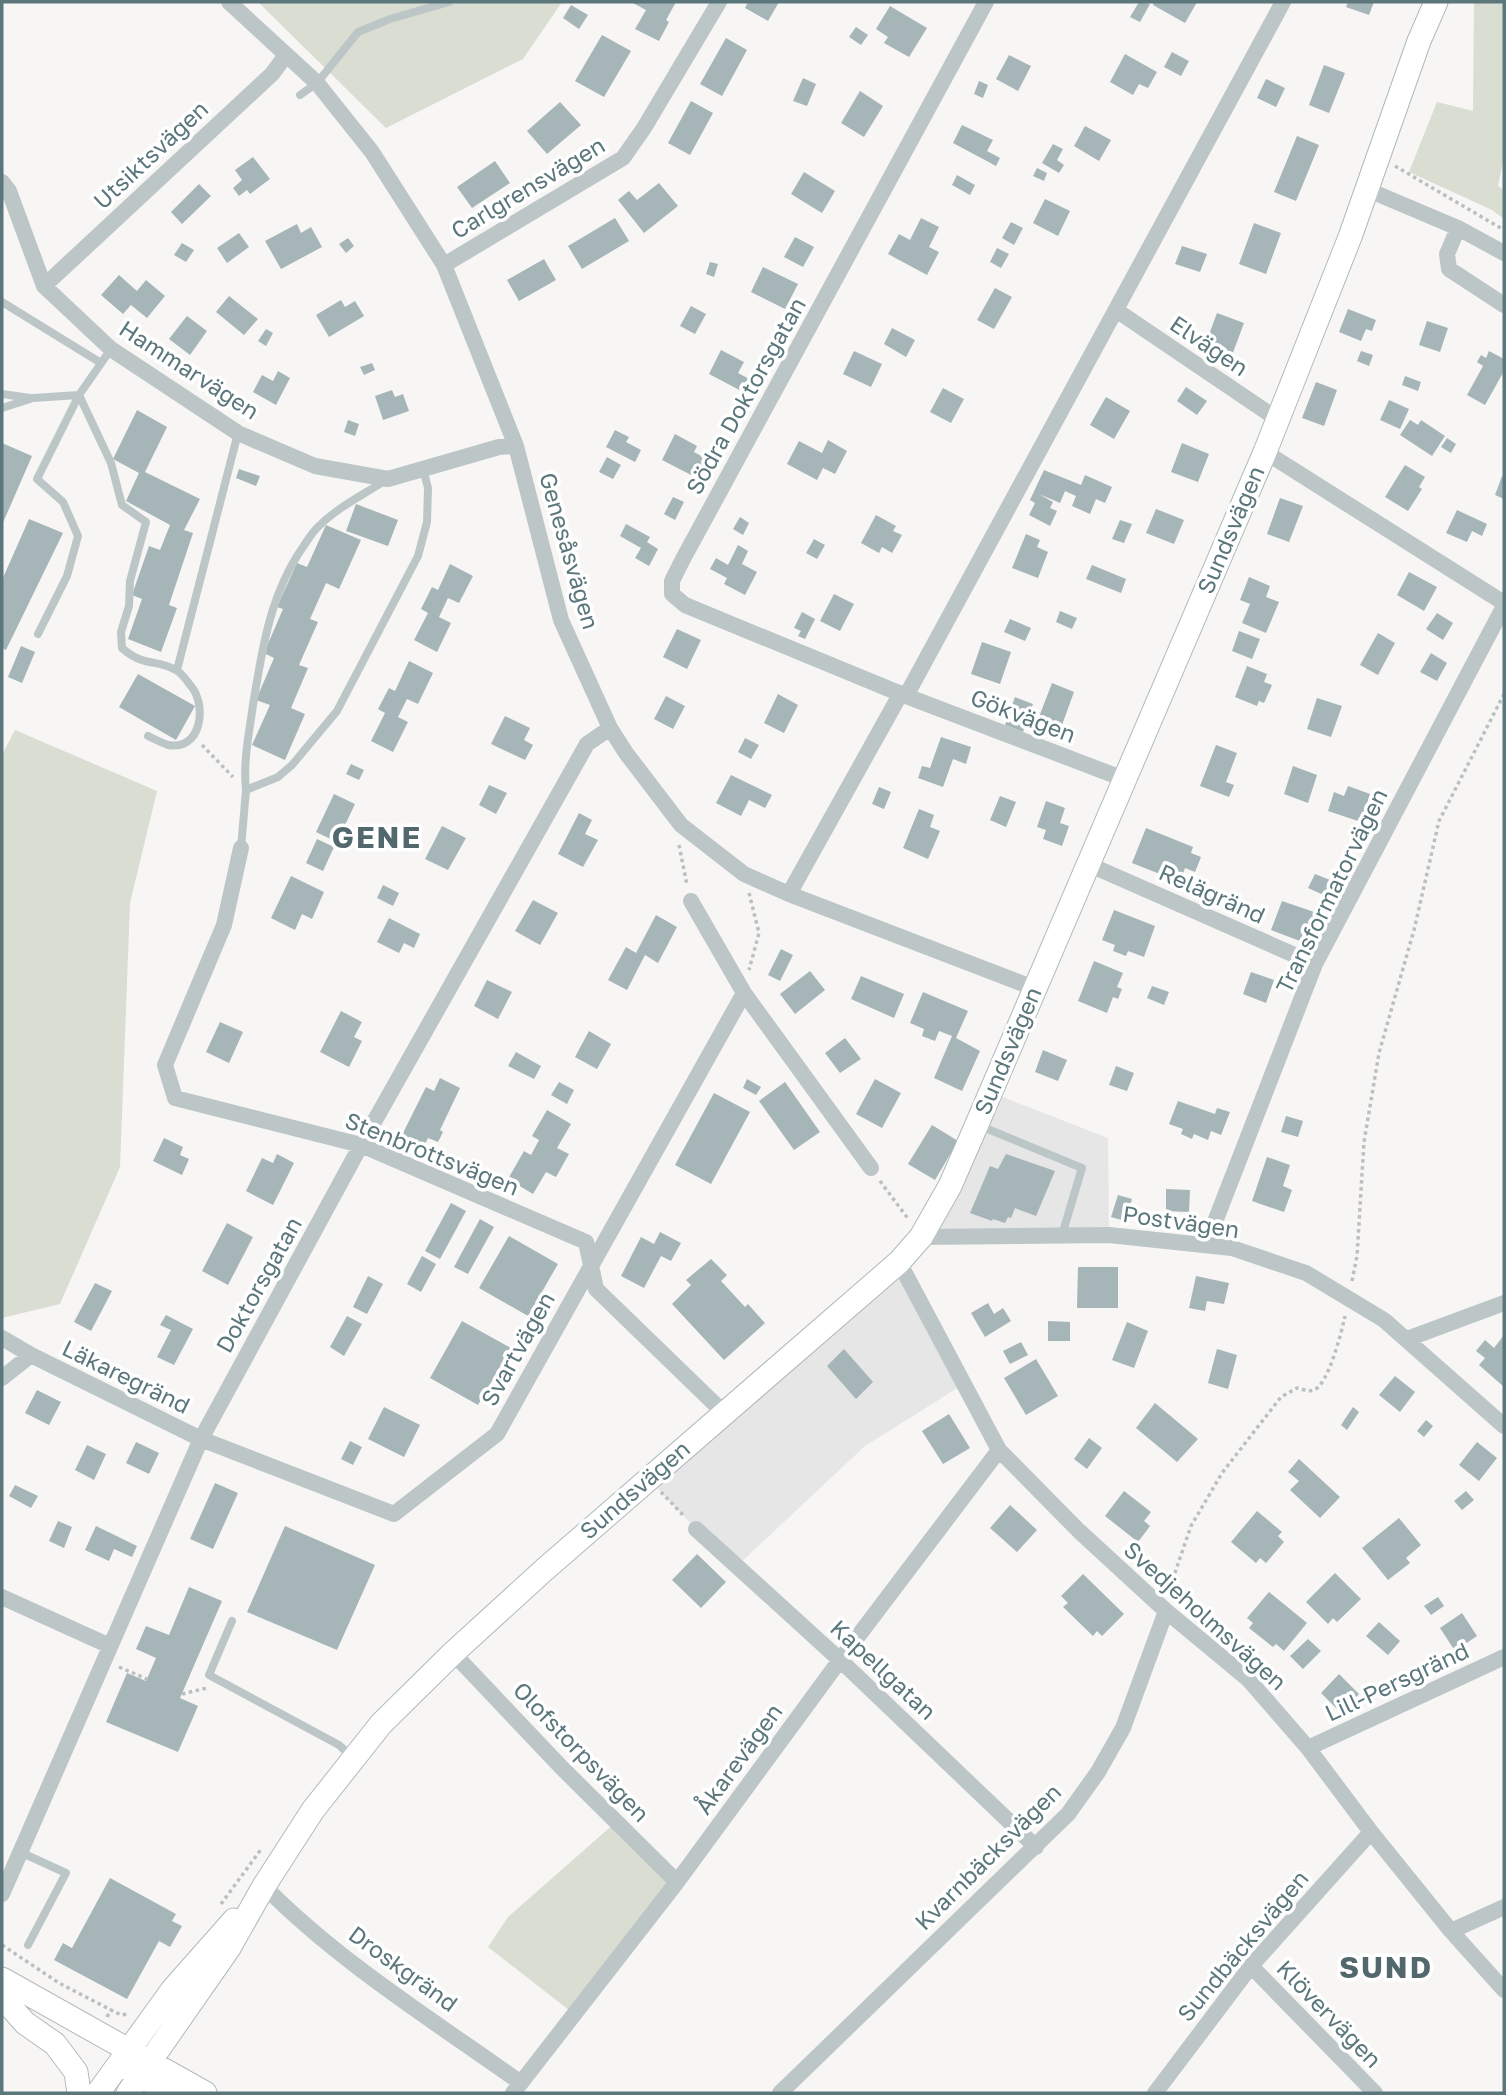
<svg xmlns="http://www.w3.org/2000/svg" width="1506" height="2095" font-family="'Golos Text',sans-serif">
<style>
.built{fill:#e5e6e5}
.green{fill:#d9ddd2}
.building{fill:#a6b5b7}
.lines{fill:none;stroke-linecap:round;stroke-linejoin:round}
.secondary-casing{stroke:#afbabc;stroke-width:25}
.path{stroke:#bac0c1;stroke-width:3.5;stroke-dasharray:3.5 3.5;stroke-linecap:butt}
.lane{stroke:#bdc6c7;stroke-width:8}
.street{stroke:#bdc6c7;stroke-width:16}
.secondary{stroke:#fff;stroke-width:23}
.labels{text-anchor:middle;stroke-width:7;stroke-linejoin:round;paint-order:stroke}
.street-label{font-size:23px;fill:#5b777c;stroke:#fff}
.district-label{font-size:30px;font-weight:bold;letter-spacing:2px;fill:#52686c;stroke:#fff}
</style>
<rect width="100%" height="100%" fill="#f7f6f4"/>
<path class="built" d="M990,1092L1108,1138L1109,1235L921,1237Z
M899,1262L964,1384L865,1446L737,1566L696,1529L649,1479Z"/>
<path class="green" d="M258,2H562L523,59L386,128Z
M1474,2H1504V157L1498,186L1504,190V219L1492,210L1409,172L1437,102L1473,111Z
M15,730L157,791L130,903L120,1167L60,1304L2,1318V755Z
M616,1822L677,1882L574,2014L488,1947L508,1917Z"/>
<path class="building" d="M631,2H676L666,20L669,22L659,41L635,29L646,10Z
M748,2H779L768,21L745,8Z
M1139,2L1150,4L1140,22L1130,17Z
M1154,2H1197L1185,23L1153,5Z
M1348,2H1374L1369,15L1346,7Z
M571,5L588,15L579,29L563,18Z
M890,6L927,28L909,57L884,43L888,37L876,29Z
M856,27L868,35L861,45L849,37Z
M602,35L631,51L604,97L575,81Z
M726,38L747,50L722,96L700,84Z
M1172,52L1189,61L1181,76L1164,67Z
M1125,54L1157,72L1148,88L1139,84L1133,95L1110,82Z
M1009,55L1031,66L1018,91L996,79Z
M1324,65L1345,73L1329,113L1309,105Z
M803,78L816,84L807,106L793,101Z
M1266,79L1285,88L1276,107L1257,98Z
M979,81L988,85L983,98L974,94Z
M860,91L883,106L864,137L841,123Z
M691,101L713,113L690,155L668,143Z
M560,102L581,125L547,154L527,131Z
M962,125L993,140L987,151L1000,158L996,166L953,143Z
M1085,126L1111,140L1099,161L1074,146Z
M1297,136L1319,145L1296,201L1274,192Z
M1053,144L1063,149L1057,160L1064,165L1059,173L1042,163Z
M253,157L270,179L250,194L247,190L239,196L233,188L242,180L235,170Z
M495,161L510,183L472,208L457,187Z
M1037,168L1047,173L1044,181L1033,176Z
M804,172L835,191L822,213L791,194Z
M957,175L975,185L970,195L952,185Z
M659,183L678,206L644,233L618,200L629,191L637,200Z
M199,184L211,196L182,224L171,212Z
M1045,199L1070,211L1058,236L1033,223Z
M615,218L629,241L582,269L568,246Z
M921,218L939,227L929,247L939,252L927,275L888,254L899,234L910,240Z
M1011,222L1023,228L1014,245L1002,238Z
M1254,223L1281,233L1266,274L1239,264Z
M297,224L301,233L311,227L322,247L281,269L265,241Z
M239,233L249,247L227,263L217,248Z
M795,237L814,247L803,267L784,257Z
M348,238L354,246L346,253L339,244Z
M182,243L194,250L186,262L174,255Z
M1182,246L1207,254L1200,272L1175,264Z
M997,248L1009,254L1001,268L990,262Z
M544,259L556,280L519,301L507,280Z
M710,262L718,264L714,277L706,274Z
M763,267L798,284L785,309L751,292Z
M119,275L137,291L146,280L165,296L147,318L131,305L123,314L101,295Z
M995,288L1012,297L994,329L977,320Z
M229,296L258,319L244,335L216,312Z
M341,300L345,307L355,301L364,316L329,337L316,315Z
M691,306L706,314L695,334L680,326Z
M1348,309L1376,320L1372,331L1366,329L1361,341L1339,332Z
M1217,313L1244,323L1231,358L1204,348Z
M187,316L207,331L190,355L169,339Z
M1427,321L1448,328L1440,352L1419,345Z
M892,328L915,340L906,357L884,344Z
M266,329L273,333L266,346L258,341Z
M721,350L744,362L738,373L753,381L747,394L709,374Z
M854,351L882,364L871,387L843,374Z
M1361,351L1373,355L1369,366L1357,361Z
M1489,351L1504,359V371L1485,405L1467,395L1483,366L1477,362L1481,355L1486,358Z
M372,363L375,370L364,375L360,367Z
M278,371L290,378L276,405L253,392L262,375L273,381Z
M1405,376L1421,382L1418,391L1402,385Z
M1316,382L1337,390L1324,426L1302,418Z
M1186,387L1207,401L1197,415L1177,401Z
M943,388L964,399L951,423L930,412Z
M392,390L395,397L403,394L409,411L383,420L375,396Z
M1106,397L1130,411L1114,439L1090,425Z
M1389,400L1409,409L1400,429L1380,420Z
M137,410L167,427L145,472L200,499L184,530L193,533L169,605L177,608L161,652L128,639L142,599L132,595L149,546L160,550L170,525L126,501L139,473L113,459Z
M348,420L359,424L355,436L344,432Z
M1410,420L1418,425L1421,420L1445,436L1432,456L1400,435Z
M615,430L629,437L626,442L641,450L635,462L606,447Z
M675,434L697,446L694,452L707,459L697,478L662,460Z
M1447,438L1456,444L1451,453L1441,447Z
M828,440L847,451L835,474L823,468L817,480L787,464L799,441L822,453Z
M2,443L32,456L2,525Z
M1182,443L1209,454L1198,482L1171,472Z
M607,457L621,465L613,479L599,472Z
M1405,465L1425,477L1419,487L1422,489L1408,511L1385,497Z
M239,469L260,476L256,486L236,478Z
M1044,470L1081,485L1085,475L1112,487L1105,503L1096,499L1090,514L1072,506L1076,496L1065,491L1060,503L1039,494L1053,502L1050,508L1057,511L1050,526L1029,515L1035,503L1030,500Z
M1502,476L1504,477V499L1495,495Z
M673,497L684,502L675,520L664,514Z
M1280,498L1303,506L1289,542L1267,534Z
M356,504L398,520L388,546L346,531Z
M1156,509L1184,520L1174,544L1146,533Z
M1457,510L1487,524L1482,536L1472,531L1467,542L1446,533Z
M876,515L896,526L893,531L902,535L892,553L882,547L879,553L861,543Z
M740,517L749,523L743,535L733,529Z
M29,519L63,533L6,650L2,648V580Z
M1120,520L1132,524L1124,543L1112,539Z
M626,524L650,537L647,542L658,549L649,566L635,558L641,548L620,536Z
M326,525L361,540L339,589L326,583L310,619L318,622L299,665L308,668L291,708L305,714L285,760L252,745L270,705L256,700L274,658L264,653L283,609L277,607L297,563L307,567Z
M1026,534L1040,540L1037,547L1048,552L1038,578L1012,568Z
M814,539L825,545L817,559L806,553Z
M738,545L748,551L742,564L757,572L745,595L724,584L727,578L710,569L716,558L728,565Z
M450,564L473,576L459,603L448,598L439,617L451,623L437,652L414,640L428,613L421,609L432,587L438,590Z
M1092,565L1126,579L1121,593L1086,579Z
M1409,572L1437,587L1424,611L1397,595Z
M1249,577L1270,586L1266,597L1279,602L1266,633L1242,623L1250,604L1240,600Z
M834,594L854,604L840,631L820,621Z
M1060,611L1077,618L1072,629L1056,622Z
M802,612L815,619L805,639L798,636L801,631L794,628Z
M1437,613L1453,623L1443,640L1426,629Z
M1010,619L1031,628L1025,641L1004,632Z
M677,629L701,640L687,669L663,657Z
M1239,631L1260,639L1252,659L1232,651Z
M1378,633L1395,643L1378,675L1360,665Z
M982,642L1011,652L1000,684L971,674Z
M21,646L35,652L22,683L8,677Z
M1431,653L1447,663L1437,681L1420,672Z
M409,661L433,673L418,704L407,699L398,717L408,722L393,752L371,741L385,713L378,709L389,688L395,691Z
M1247,666L1267,674L1264,682L1272,685L1264,703L1259,701L1257,706L1235,697Z
M138,674L195,706L176,740L119,707Z
M1052,683L1074,692L1062,725L1039,717Z
M778,694L798,705L784,733L764,723Z
M666,696L685,706L673,729L654,719Z
M1015,697L1033,704L1023,732L1005,725Z
M1317,698L1342,706L1331,737L1307,729Z
M505,716L530,728L524,740L533,745L525,760L491,744Z
M941,737L971,747L966,764L953,759L943,787L918,778L922,766L930,768Z
M745,738L759,745L751,759L738,752Z
M1216,745L1237,753L1226,782L1234,785L1229,797L1200,786Z
M351,764L364,770L359,780L346,774Z
M1293,766L1317,775L1308,803L1284,794Z
M731,775L772,795L765,808L749,800L741,816L716,803Z
M489,785L507,793L496,814L479,805Z
M1348,786L1370,794L1361,822L1328,811L1334,792L1344,796Z
M879,787L891,792L884,809L872,804Z
M334,794L355,804L337,842L316,832Z
M1000,796L1016,802L1006,827L990,820Z
M1046,801L1065,808L1060,823L1069,826L1062,846L1043,839L1046,830L1037,827Z
M919,809L934,815L930,827L940,831L928,859L903,848Z
M579,813L592,820L585,834L598,840L583,867L558,854Z
M442,826L466,838L448,870L425,859Z
M1146,828L1193,847L1191,853L1201,857L1195,872L1185,868L1180,882L1132,863Z
M317,839L334,847L323,871L306,863Z
M1315,874L1335,882L1328,897L1308,888Z
M291,876L324,892L312,919L302,914L295,930L271,918Z
M383,885L399,893L393,906L377,898Z
M533,900L558,913L540,945L515,931Z
M1282,901L1317,913L1305,943L1271,930Z
M1114,910L1155,926L1144,957L1128,951L1126,956L1113,951L1115,945L1102,940Z
M656,915L677,927L658,963L645,955L627,990L608,980L626,947L636,953Z
M389,918L420,934L414,948L404,943L399,953L377,942Z
M781,949L793,955L780,981L768,975Z
M1094,961L1123,973L1117,987L1122,989L1118,999L1113,997L1107,1013L1078,1001Z
M810,971L825,990L795,1014L780,994Z
M1251,972L1274,980L1266,1003L1243,994Z
M861,976L904,994L894,1018L851,999Z
M487,980L512,992L498,1019L474,1006Z
M1152,986L1169,992L1164,1005L1147,998Z
M923,992L968,1011L956,1038L980,1051L962,1091L934,1078L952,1036L939,1031L935,1041L922,1036L924,1029L910,1023Z
M341,1011L362,1022L354,1037L362,1041L349,1067L320,1052Z
M220,1022L243,1032L229,1063L206,1052Z
M589,1031L611,1044L597,1069L575,1057Z
M845,1038L861,1059L840,1073L825,1053Z
M1043,1050L1067,1060L1058,1081L1035,1072Z
M516,1052L541,1066L534,1079L508,1066Z
M1116,1066L1134,1073L1127,1091L1109,1085Z
M440,1078L460,1088L440,1130L443,1132L438,1142L428,1138L423,1148L401,1137L426,1087L434,1091Z
M747,1079L761,1087L756,1095L743,1088Z
M875,1079L901,1093L882,1128L856,1114Z
M559,1082L574,1090L567,1104L551,1095Z
M785,1082L820,1132L794,1150L759,1101Z
M714,1093L750,1112L711,1184L675,1165Z
M1178,1101L1215,1114L1217,1108L1230,1112L1221,1135L1211,1131L1208,1140L1194,1134L1192,1139L1181,1134L1183,1129L1169,1124Z
M547,1110L571,1124L557,1148L569,1154L556,1177L546,1172L533,1194L508,1179L524,1151L531,1155L539,1140L532,1136Z
M1286,1116L1303,1121L1298,1137L1281,1132Z
M932,1125L958,1141L935,1180L908,1164Z
M164,1138L183,1147L180,1155L189,1159L182,1175L153,1161Z
M277,1154L294,1163L273,1205L246,1191L262,1158L273,1163Z
M1006,1154L1055,1171L1036,1216L1015,1208L1011,1218L1008,1217L1005,1223L993,1219L992,1221L970,1213L990,1166L998,1169Z
M1267,1157L1290,1165L1283,1186L1292,1190L1284,1212L1252,1201Z
M1166,1189L1190,1190L1189,1212L1166,1211Z
M1118,1195L1132,1199L1125,1221L1111,1217Z
M451,1203L466,1211L440,1259L425,1251Z
M480,1219L494,1227L468,1274L454,1267Z
M227,1223L253,1237L228,1285L202,1271Z
M660,1232L681,1243L671,1261L661,1256L644,1288L621,1276L641,1237L654,1244Z
M509,1236L558,1264L528,1316L479,1288Z
M422,1256L436,1264L421,1292L407,1284Z
M711,1259L727,1275L721,1281L745,1307L748,1304L765,1323L724,1360L672,1304L691,1285L686,1280Z
M1078,1267H1118V1308H1077Z
M368,1276L383,1284L367,1314L353,1307Z
M1196,1276L1229,1283L1224,1304L1207,1301L1205,1311L1189,1308Z
M95,1283L112,1291L91,1331L74,1322Z
M988,1303L994,1314L1003,1308L1011,1321L985,1337L971,1313Z
M166,1315L193,1329L174,1365L157,1357L171,1330L160,1325Z
M347,1316L362,1324L344,1356L330,1347Z
M462,1321L511,1348L478,1405L430,1378Z
M1048,1321L1070,1322V1341H1048Z
M1127,1322L1148,1331L1134,1368L1112,1360Z
M1504,1335V1387L1479,1365L1485,1358L1476,1351L1485,1340L1494,1348Z
M1021,1342L1028,1355L1010,1364L1003,1351Z
M844,1349L873,1382L856,1399L827,1366Z
M1217,1349L1237,1355L1228,1389L1208,1383Z
M1036,1359L1058,1396L1026,1415L1004,1378Z
M1395,1376L1415,1392L1400,1412L1379,1395Z
M37,1390L61,1402L49,1425L25,1413Z
M1155,1403L1198,1439L1177,1462L1136,1428Z
M384,1407L420,1425L404,1457L368,1439Z
M1353,1407L1359,1412L1347,1430L1341,1425Z
M949,1414L970,1448L943,1464L922,1431Z
M1426,1420L1433,1426L1424,1437L1417,1431Z
M1089,1438L1102,1448L1087,1469L1074,1459Z
M350,1441L362,1447L353,1465L341,1459Z
M136,1442L159,1453L149,1474L126,1463Z
M1477,1442L1497,1458L1479,1481L1459,1465Z
M87,1445L106,1454L94,1480L75,1470Z
M1299,1459L1340,1497L1320,1518L1290,1490L1299,1481L1288,1472Z
M215,1483L238,1493L213,1549L190,1539Z
M15,1485L38,1496L31,1508L9,1496Z
M1124,1491L1151,1512L1144,1521L1150,1526L1138,1542L1105,1516Z
M1466,1491L1474,1500L1462,1510L1454,1501Z
M1010,1505L1037,1530L1017,1552L990,1528Z
M1257,1511L1282,1532L1278,1536L1284,1542L1266,1563L1260,1558L1256,1563L1231,1542Z
M1399,1518L1421,1545L1406,1558L1410,1563L1388,1580L1362,1548Z
M58,1521L72,1527L64,1548L49,1541Z
M96,1526L137,1546L132,1557L114,1549L109,1561L85,1550Z
M285,1526L375,1565L337,1650L247,1612Z
M697,1554L726,1582L701,1608L672,1580Z
M1335,1573L1361,1599L1337,1622L1333,1618L1328,1624L1306,1602Z
M1083,1574L1124,1614L1102,1636L1097,1631L1093,1636L1063,1607L1068,1603L1061,1596Z
M189,1587L222,1601L180,1698L198,1706L178,1752L106,1722L127,1673L146,1681L156,1658L136,1649L146,1626L169,1635Z
M1269,1592L1307,1623L1284,1651L1276,1644L1273,1647L1249,1628L1253,1623L1247,1618Z
M1438,1597L1444,1606L1431,1615L1424,1606Z
M1462,1613L1477,1636L1455,1651L1440,1628Z
M1379,1622L1400,1641L1388,1655L1366,1636Z
M1308,1639L1321,1651L1303,1669L1290,1656Z
M1339,1674L1359,1694L1341,1713L1321,1693Z
M110,1878L176,1914L172,1921L182,1926L170,1947L159,1941L127,1999L54,1960L63,1943L72,1948Z"/>
<g class="lines">
<defs>
<path id="secondary" d="M2,1979L205,2093
M2,1997L25,2023L55,2044L76,2072L79,2093
M127,2067L169,2093
M98,2093L173,1989L234,1920
M128,2093L229,1948L264,1886L313,1810L381,1724L453,1653L544,1570L899,1262L921,1237L950,1186L977,1124L1265,452L1350,237L1419,41L1436,2"/>
</defs>
<use href="#secondary" class="secondary-casing"/>
<path class="path" d="M1395,166L1504,230
M202,745L233,777
M679,845L687,885
M749,893L759,933L749,970
M880,1181L909,1220
M1352,1281L1357,1256L1364,1142L1379,1053L1414,930L1439,821L1504,694
M661,1492L685,1517
M1168,1593L1191,1526L1222,1473L1281,1397L1297,1388C1302,1389 1308,1392 1314,1390C1328,1385 1342,1331 1345,1316
M119,1667L147,1679
M182,1694L207,1688
M221,1904L262,1848
M2,1945L59,1983L111,2010
M107,2017L111,2010L121,2015L129,2014"/>
<path class="lane" d="M300,95L317,83L358,32L390,19L449,2
M2,302L101,363
M2,394L30,398
M2,408L33,398L79,395L111,463L122,505L146,522L130,581L129,606L121,632L122,648C143,667 157,659 176,670C182,673 187,681 191,686C207,705 202,751 168,745C162,743 154,739 148,736
M38,634L67,576L78,536L63,502L37,479L79,395L111,349
M177,670L238,433
M246,790C243,761 249,734 253,705C262,650 270,594 303,547C308,540 312,532 319,526C338,507 363,495 386,480
M241,848L246,790L278,777L292,765L337,711L418,556L427,522L428,488L423,469
M978,1125L1082,1168L1062,1235
M232,1621L209,1675L339,1745L353,1758
M20,1852L66,1873L28,1945"/>
<path class="street" d="M229,2L317,83L372,152L444,265L516,446L561,620L610,728L626,753L681,825L744,874L789,894L1034,988
M986,2L683,559L672,581V594L685,605L906,696L1124,779
M2,182L9,191L44,286L111,349L238,433L315,466L388,479L499,447L516,446
M1366,189L1458,228L1504,253
M1458,228L1447,254L1449,269L1504,305
M444,265L623,158L644,128L719,2
M44,286L272,74L286,55
M1116,310L1277,419
M1265,452L1504,603
M241,848L224,925L165,1065L175,1098L361,1145L586,1242L596,1289L723,1412
M1090,865L1315,964
M789,894L901,693L906,696L1283,2
M691,901L744,993
M921,1237L1109,1235L1232,1248L1306,1273L1384,1320L1504,1426
M1206,1245L1315,964L1504,606
M899,1262L999,1450L1079,1531L1166,1611L1248,1679L1308,1748L1371,1832L1451,1931L1504,1990
M2,1338L31,1355L201,1439L394,1514L497,1434L744,993L871,1168
M1407,1339L1504,1303
M2,1378L31,1355
M696,1529L840,1660L1036,1847
M2,1597L110,1646
M453,1653L562,1768L677,1882
M1308,1748L1504,1657
M264,1886C339,1962 434,2021 521,2083
M2,1894L201,1439L361,1145L587,744L610,728
M1451,1931L1504,1907
M1251,1966L1375,2093
M513,2093L677,1882L840,1660L999,1450
M780,2093L1068,1814L1098,1772L1123,1728L1166,1611
M1155,2093L1251,1966L1371,1832"/>
<use href="#secondary" class="secondary"/>
</g>
<g class="labels">
<g class="street-label">
<text transform="translate(151 155) rotate(-43)" y="8">Utsiktsvägen</text>
<text transform="translate(528 188) rotate(-31)" y="8">Carlgrensvägen</text>
<text transform="translate(1209 346) rotate(34)" y="8">Elvägen</text>
<text transform="translate(189 370) rotate(33)" y="8">Hammarvägen</text>
<text transform="translate(746 396) rotate(-61)" y="8">Södra Doktorsgatan</text>
<text transform="translate(1231 530) rotate(-67)" y="8">Sundsvägen</text>
<text transform="translate(569 551) rotate(74)" y="8">Genesåsvägen</text>
<text transform="translate(1023 716) rotate(21)" y="8">Gökvägen</text>
<text transform="translate(1332 891) rotate(-64)" y="8">Transformatorvägen</text>
<text transform="translate(1212 894) rotate(24)" y="8">Relägränd</text>
<text transform="translate(1008 1051) rotate(-67)" y="8">Sundsvägen</text>
<text transform="translate(432 1154) rotate(22)" y="8">Stenbrottsvägen</text>
<text transform="translate(1181 1222) rotate(8)" y="8">Postvägen</text>
<text transform="translate(259 1285) rotate(-61)" y="8">Doktorsgatan</text>
<text transform="translate(518 1349) rotate(-61)" y="8">Svartvägen</text>
<text transform="translate(126 1377) rotate(26)" y="8">Läkaregränd</text>
<text transform="translate(635 1490) rotate(-41)" y="8">Sundsvägen</text>
<text transform="translate(1205 1616) rotate(42)" y="8">Svedjeholmsvägen</text>
<text transform="translate(883 1670) rotate(43)" y="8">Kapellgatan</text>
<text transform="translate(1397 1682) rotate(-25)" y="8">Lill-Persgränd</text>
<text transform="translate(581 1752) rotate(46)" y="8">Olofstorpsvägen</text>
<text transform="translate(739 1759) rotate(-54)" y="8">Åkarevägen</text>
<text transform="translate(988 1857) rotate(-45)" y="8">Kvarnbäcksvägen</text>
<text transform="translate(1243 1946) rotate(-50)" y="8">Sundbäcksvägen</text>
<text transform="translate(403 1969) rotate(36)" y="8">Droskgränd</text>
<text transform="translate(1329 2014) rotate(46)" y="8">Klövervägen</text>
</g>
<g class="district-label">
<text x="377" y="848">GENE</text>
<text x="1386" y="1978">SUND</text>
</g>
</g>
<rect width="1506" height="2095" fill="none" stroke="#5b777c" stroke-width="7"/>
</svg>
